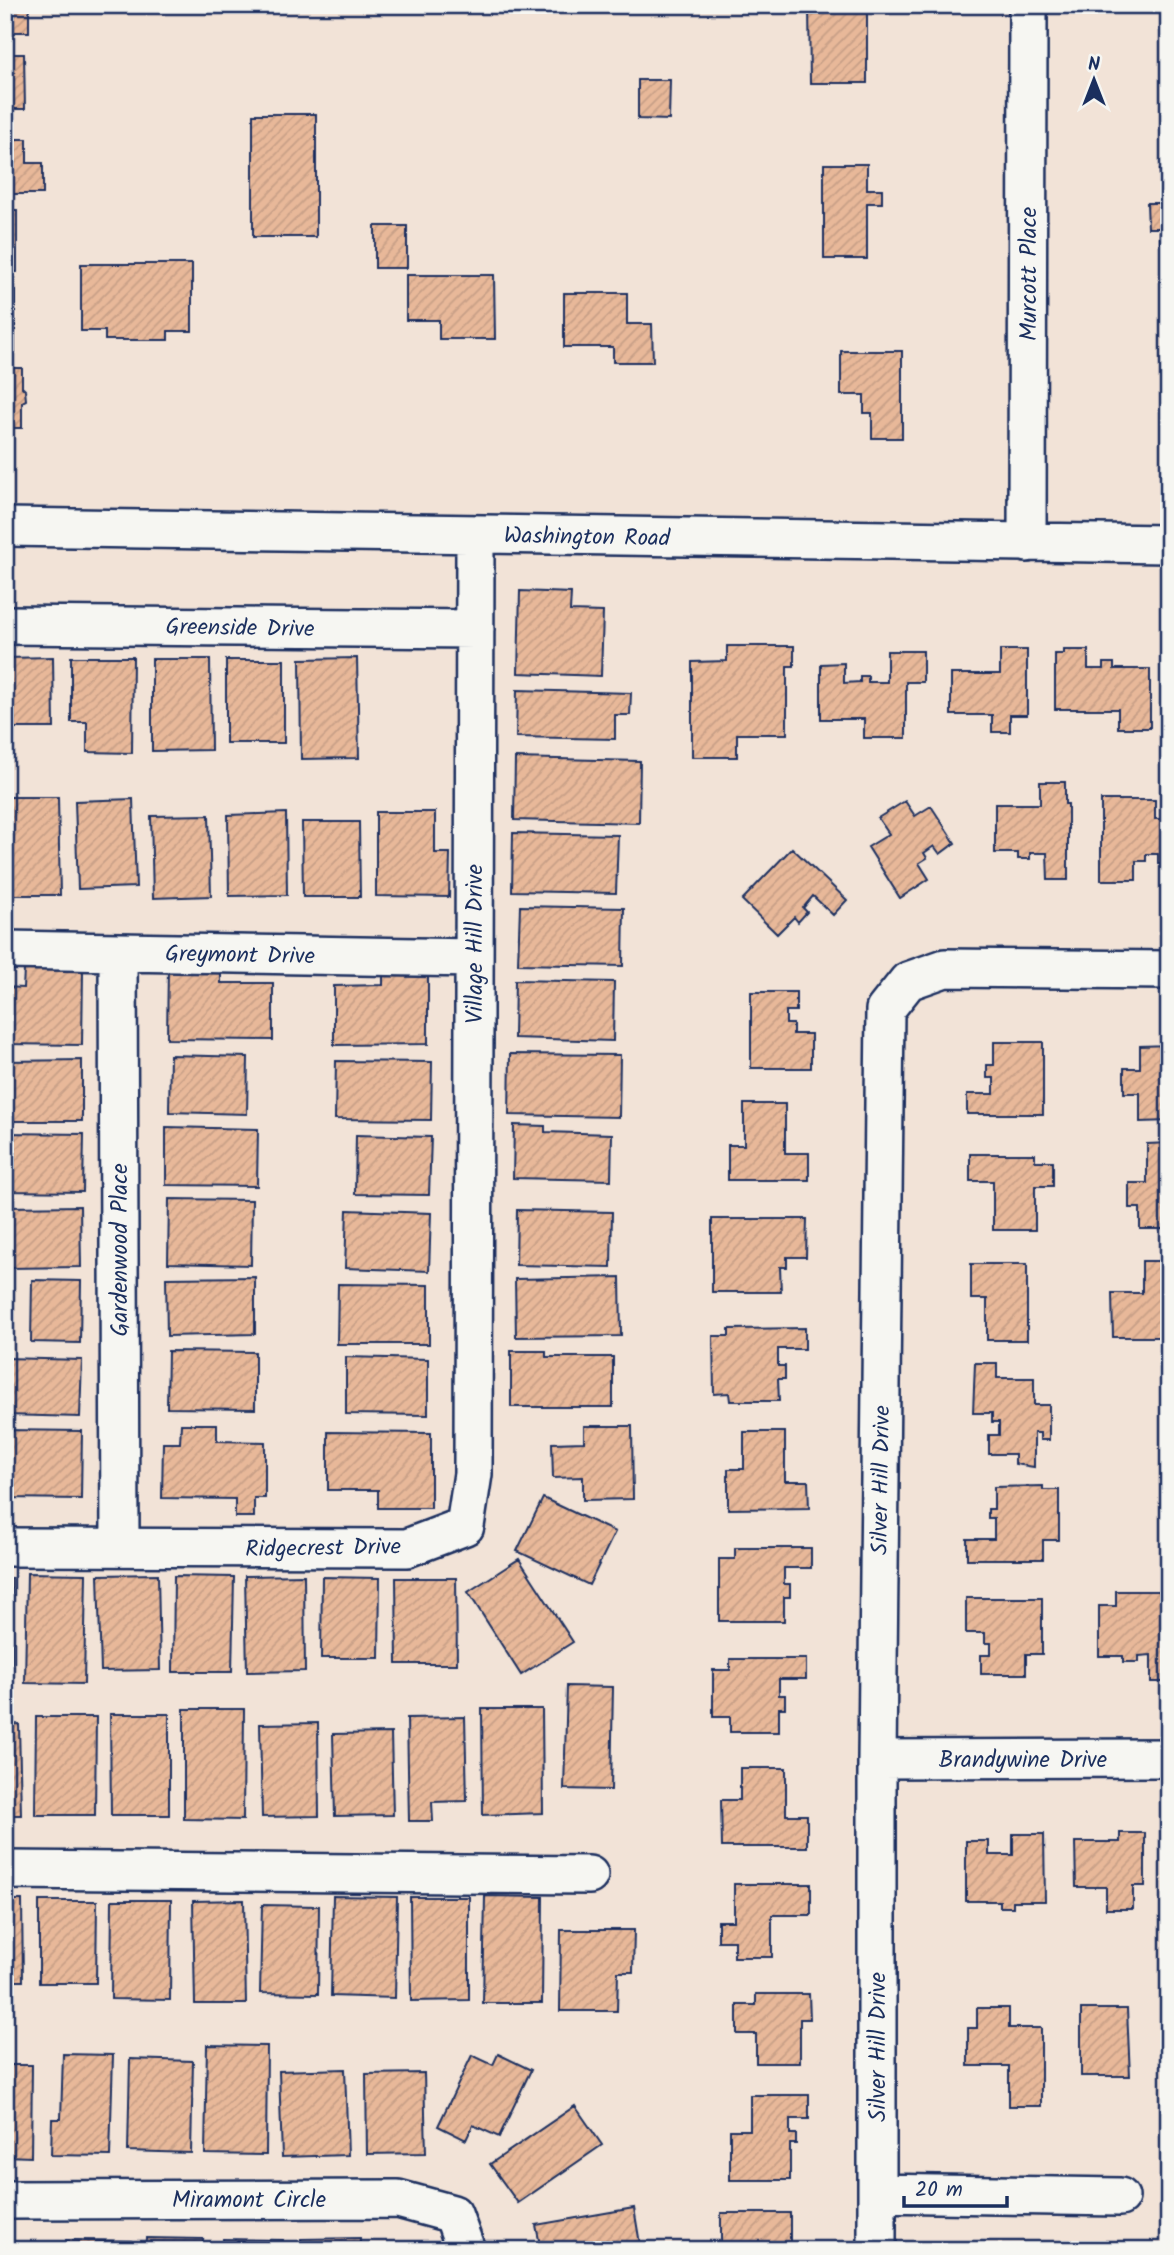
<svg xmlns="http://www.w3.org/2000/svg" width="1174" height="2255" font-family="Kalam,sans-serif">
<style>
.building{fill:url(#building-hatch);stroke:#1b2f5e;stroke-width:2}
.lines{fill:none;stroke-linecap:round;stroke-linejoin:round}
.minor-casing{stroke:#1b2f5e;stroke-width:42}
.minor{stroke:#f6f6f2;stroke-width:37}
.labels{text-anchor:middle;stroke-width:5;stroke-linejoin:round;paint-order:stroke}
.street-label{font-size:23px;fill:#1b2f5e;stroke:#f6f6f2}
</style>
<defs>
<pattern id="building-hatch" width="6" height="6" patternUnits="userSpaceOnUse" patternTransform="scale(1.75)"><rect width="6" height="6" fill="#e8b899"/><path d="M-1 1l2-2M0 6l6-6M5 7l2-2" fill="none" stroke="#c69e86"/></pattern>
</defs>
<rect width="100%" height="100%" fill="#f2e3d7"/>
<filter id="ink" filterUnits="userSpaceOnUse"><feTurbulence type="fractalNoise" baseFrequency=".0143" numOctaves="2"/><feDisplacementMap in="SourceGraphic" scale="14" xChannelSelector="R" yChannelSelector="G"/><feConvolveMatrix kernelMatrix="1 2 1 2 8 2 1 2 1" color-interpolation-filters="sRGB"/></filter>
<g filter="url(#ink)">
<path class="building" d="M5,5H29V32H5Z
M809,5H867V83H810Z
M5,54H24L25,109H5Z
M638,80H670L669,120L638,119Z
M253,114H316V237H253Z
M5,139H27V163H43V194H5Z
M824,164H867V189H882V203H867V259H824Z
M1160,170H1169V243H1160V228H1148L1147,203H1160Z
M5,210H17V272H5Z
M375,226H407V268H375Z
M81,264H192V331H168V340H105V331H81Z
M406,275H494L495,339H439V320H406Z
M5,290H15V352H5Z
M564,293H627V324H652L653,362H613V347H564Z
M841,351H902V438H872V413H864V395H841Z
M5,368H22V387L25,390L26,400L22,402V428H5Z
M520,591L571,593L570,611L603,612L601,676L518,673Z
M727,646H794V666H787V734H737V757H692V662L727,661Z
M1000,650H1027V715H1010V732H992V715H951V674H1000Z
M1064,650H1088V669H1104V663H1114V669H1150V728H1118V709H1055V654H1064Z
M887,651H923V682H906V738H864V719H821V664L844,663V683L860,682V676H868V682H887Z
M53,657L54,728H5V658Z
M71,657H133L132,753L87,752V722H71Z
M357,658L359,758L301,759L300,659Z
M152,659H210L211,750L152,751Z
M226,660H284V743H226Z
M517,690L631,693L630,715H615V739L516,737Z
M515,758L640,761L639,823L514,820Z
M1040,782H1065V804H1068V880H1048L1047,853H1030V859H1018V853H995V804H1040Z
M5,797H58L60,895H5Z
M133,799L136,887L78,889L75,801Z
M1101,800H1155V819H1169V864H1158V854H1146V861H1136V880H1101Z
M905,801L915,816L931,806L955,843L940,854L934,846L924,853L927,858L919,863L929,879L900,898L868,847L889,834L878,818Z
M376,812H435V853H450L449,897L376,896Z
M286,813L287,895L229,896L228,815Z
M209,815L211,896L153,898L151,816Z
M302,822H359L360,897H303Z
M513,833L618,835L616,893L512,891Z
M792,848L847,900L833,915L813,896L803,908L807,912L798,922L794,917L777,934L742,900Z
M520,906L624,908L623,966L518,964Z
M168,966L221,967V983H273V1040L167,1039Z
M24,970H83L82,1045L5,1044V987L23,988Z
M383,970H428V1044L334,1045V986L383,985Z
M515,980L614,982L613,1041L514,1038Z
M751,992H796V1011H786V1024H793V1034H811V1068H751Z
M994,1042H1043V1114H967V1094H994V1078H987V1065H994Z
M1169,1045V1121L1140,1122V1093H1124V1068H1140V1046Z
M510,1054L620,1055L619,1117L509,1115Z
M170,1055L248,1057L247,1114L169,1112Z
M82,1060V1121H5V1061Z
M336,1061L432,1062L431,1120L335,1119Z
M744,1104H785V1153H809V1180H728V1145H744Z
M514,1125L545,1126V1132L612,1134L611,1180L513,1178Z
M166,1127L258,1129L257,1186L166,1185Z
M5,1133L84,1134L83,1192L5,1191Z
M356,1135L431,1137L429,1195L355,1194Z
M1169,1143V1229H1140V1208H1129V1183H1147V1144Z
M970,1154H1035V1161H1053V1186H1035V1230H993V1181H970Z
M169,1199L252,1200L251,1265L168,1263Z
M80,1206L81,1267L8,1268L7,1207Z
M347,1210L431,1213L429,1271L345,1268Z
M517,1210L612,1212L611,1267L516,1265Z
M712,1219H807L806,1257H787V1267H780L781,1292H712Z
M1142,1261H1169V1337H1113L1112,1293H1142Z
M971,1264H1027V1340H987V1299H971Z
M255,1277V1334L167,1336L166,1278Z
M620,1277L621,1336L516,1337L515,1279Z
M32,1280L81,1281L80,1343L31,1342Z
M338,1284L429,1285V1344H337Z
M805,1328V1349H778V1366H785V1379H778L779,1401H730L729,1393L714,1394L713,1336H729V1329Z
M168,1351L255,1352V1409L167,1408Z
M511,1351H546V1357H613V1407H511Z
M346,1357L428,1359V1415L346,1414Z
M5,1358L82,1360L80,1417L5,1415Z
M975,1363H997V1378H1034V1405H1049V1440H1040V1433H1034V1467L1015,1464V1454H989V1435H999V1422H992V1413H973Z
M181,1424H217V1441L265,1442V1498H254V1517H235V1499L162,1498L163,1443H180Z
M584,1426H632L633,1499L583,1500V1477L553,1478L552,1443L584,1442Z
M5,1430L82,1431L81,1499L5,1498Z
M328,1432L431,1433V1508H378V1490H328Z
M744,1432H785V1481H808L809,1508L728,1509V1469H744Z
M1043,1486V1490H1059V1540H1043V1559H967V1539H994V1518H988V1509H994V1487Z
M543,1498L615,1532L589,1585L517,1551Z
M735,1548H811V1568H784V1584H790V1597H784V1621H719V1559H735Z
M519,1559L573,1642L521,1675L468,1592Z
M27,1573L86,1574L84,1684L25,1683Z
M158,1574L160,1670L101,1671L98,1575Z
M304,1575L305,1671L247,1672L245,1576Z
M174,1576L234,1577L232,1672H173Z
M322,1577L380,1578L379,1658H321Z
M5,1578H12V1669H5Z
M396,1578H456L457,1664H397Z
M1116,1591H1164V1606H1169V1682H1151V1655L1139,1656V1662H1123V1656H1099V1606H1116Z
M966,1598H1042V1654H1026V1674H981V1655H991V1643H985V1633H966Z
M730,1659H806V1679H779V1695H785V1708H779V1732H730V1717H713V1670H730Z
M567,1686L613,1687L611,1790L564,1789Z
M184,1709H244L243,1820L184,1819Z
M482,1709H542L543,1813L483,1815Z
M110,1714H169V1815H111Z
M36,1717H96L95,1815H35Z
M465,1717L467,1801L432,1802L433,1821H409L407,1718Z
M318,1723L319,1816L262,1817L260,1724Z
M19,1724L21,1815H5V1725Z
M391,1733L393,1815L335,1816L333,1734Z
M740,1768H786V1815H807V1847H722L721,1800H740Z
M1120,1833H1145V1886H1133V1909H1106V1887H1076L1075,1842H1120Z
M1013,1834H1044L1045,1901H1013V1907H1000V1901H966V1841H989V1855H1013Z
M734,1884H811V1915H772V1957H734V1941H718V1921H734Z
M333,1896L397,1897L395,1998L331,1996Z
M485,1896L543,1897L542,2003H483Z
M410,1897H469V2000L411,2001Z
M5,1900H22L23,1981H5Z
M112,1900H171L170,2000L111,1999Z
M244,1900L246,2004H195L193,1901Z
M39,1901H97L96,1983H39Z
M262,1905L319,1906L318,1994L260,1993Z
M561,1930H634L633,1972H618L617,2011H560Z
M756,1994H809L810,2019H800V2063H756V2034H737V2005H756Z
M977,2008H1009V2028H1041V2106H1009V2066H968V2028H977Z
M1081,2009H1127L1130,2076H1081Z
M207,2045L267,2046L266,2155L205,2154Z
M63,2054L113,2055L110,2156L51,2155L52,2119H61Z
M498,2054L531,2070L499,2137L473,2125L466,2140L438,2126L472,2055L493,2065Z
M130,2059L193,2061L191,2153L128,2151Z
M5,2065H32L31,2157L5,2156Z
M345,2069L348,2155L282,2157L279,2071Z
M424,2073L426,2153L367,2154L366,2074Z
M750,2095H809V2119H790V2134H796V2144H790V2180H730V2130H750Z
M575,2106L602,2145L518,2203L490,2164Z
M634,2208L641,2250H541L536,2225Z
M721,2213H790V2250H721Z
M146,2238L203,2239V2250H145Z
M360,2238V2250H301V2239Z
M223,2239L283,2240V2250H223Z
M66,2240L132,2241V2250H66Z
M50,2246V2250H5V2247Z"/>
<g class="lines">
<defs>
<path id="minor" d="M5,527L1169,544
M1027,543L1028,5
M5,625L475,629
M5,950L474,958
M118,952L120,1547
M5,1547L407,1548L465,1526L473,1474L475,535
M877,1759L1169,1758
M5,1870L589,1875
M877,2193L1120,2197
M5,2200L398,2199L453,2214L466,2250
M877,2250V1759L885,1010L908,981L945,968L1169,970"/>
</defs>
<use href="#minor" class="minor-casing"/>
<use href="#minor" class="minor"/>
</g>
</g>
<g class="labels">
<g class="street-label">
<text transform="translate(1028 274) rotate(-90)" y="8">Murcott Place</text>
<text transform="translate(587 536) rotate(1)" y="8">Washington Road</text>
<text transform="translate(240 627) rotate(1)" y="8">Greenside Drive</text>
<text transform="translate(474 944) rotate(-90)" y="8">Village Hill Drive</text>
<text transform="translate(240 954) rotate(1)" y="8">Greymont Drive</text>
<text transform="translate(119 1250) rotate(-90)" y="8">Gardenwood Place</text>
<text transform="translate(880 1480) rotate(-89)" y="8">Silver Hill Drive</text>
<text transform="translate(323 1547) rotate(-1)" y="8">Ridgecrest Drive</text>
<text x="1023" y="1767">Brandywine Drive</text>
<text transform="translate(877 2047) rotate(-90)" y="8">Silver Hill Drive</text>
<text x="249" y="2207">Miramont Circle</text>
</g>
</g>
<rect width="1174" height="2255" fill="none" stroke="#f6f6f2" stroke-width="28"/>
<rect x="14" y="14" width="1146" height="2227" fill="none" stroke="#1b2f5e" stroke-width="2.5" filter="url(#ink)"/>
<g transform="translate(1094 80)" stroke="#f6f6f2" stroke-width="5" paint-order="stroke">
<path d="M0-5L12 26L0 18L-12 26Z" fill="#1b2f5e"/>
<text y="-10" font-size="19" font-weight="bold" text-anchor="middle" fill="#1b2f5e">N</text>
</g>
<path d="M904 2196v10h103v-10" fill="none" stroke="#1b2f5e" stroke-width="3.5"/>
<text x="915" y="2196" font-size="21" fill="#1b2f5e" stroke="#f6f6f2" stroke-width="5" paint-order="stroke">20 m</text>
</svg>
